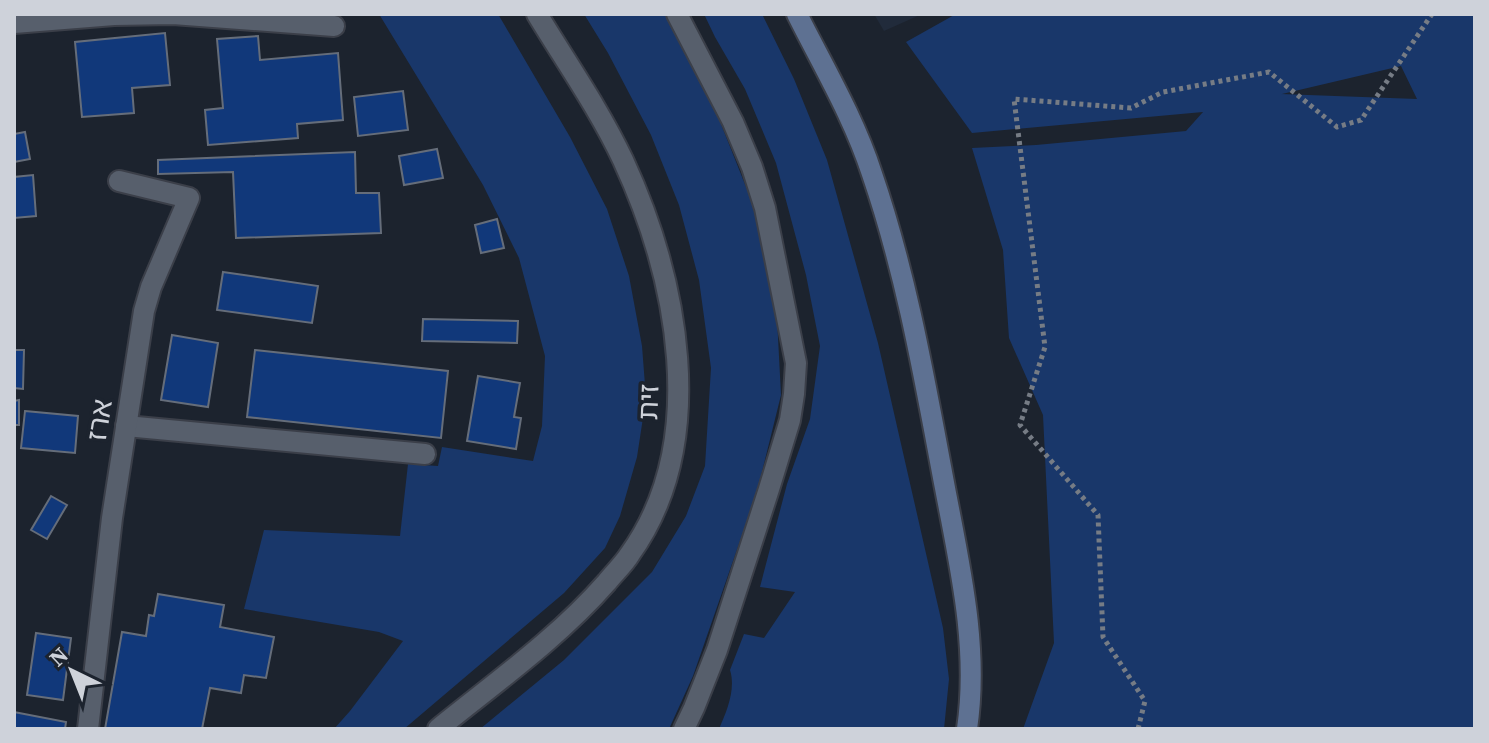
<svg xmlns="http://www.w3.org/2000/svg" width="1489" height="743" font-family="'Source Serif 4','Noto Sans Hebrew',serif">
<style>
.built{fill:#212b3b}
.green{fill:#19376a;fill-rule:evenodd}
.building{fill:#11387a;stroke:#656d7a;stroke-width:2}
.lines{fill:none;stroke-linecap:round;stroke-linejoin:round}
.service-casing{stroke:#3b3f49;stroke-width:24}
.minor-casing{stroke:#3b3f49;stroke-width:24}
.tertiary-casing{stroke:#3b3f49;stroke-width:24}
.secondary-casing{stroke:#3b3f49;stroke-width:24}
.path{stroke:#767c85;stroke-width:5;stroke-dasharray:4 4;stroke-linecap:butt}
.service{stroke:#575f6c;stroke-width:20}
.minor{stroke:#575f6c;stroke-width:20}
.tertiary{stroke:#575f6c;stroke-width:20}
.secondary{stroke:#5e7192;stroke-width:20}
.labels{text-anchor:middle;stroke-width:7;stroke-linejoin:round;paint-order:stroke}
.street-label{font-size:28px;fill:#ced2da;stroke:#1c232e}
</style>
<rect width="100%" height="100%" fill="#1c232e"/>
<path class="built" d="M874,14H922L884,31Z"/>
<path class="green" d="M379,14H498L570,137L607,209L629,276L642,346L646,398L637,457L620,516L605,548L564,593L404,729H334L350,711L403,641L379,632L244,609L264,530L400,536L408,464L438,466L442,447L533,461L542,426L545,356L519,258L483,185Z
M584,14H665L719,119L754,207L777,318L781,395L757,492L693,676L669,729H480L564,660L652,572L686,516L705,466L711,368L699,280L679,205L651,135L608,53Z
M704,14H762L794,79L827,160L878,343L943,628L949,679L944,729H719C727,711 736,689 730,670L744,634L764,638L795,592L760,587L787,484L810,419L820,346L806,275L776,163L745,89L715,37Z
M956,14H1475V729H1023L1054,643L1043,415L1009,338L1003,250L972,148L1036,145L1186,131L1203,112L972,133L906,42ZM1401,66L1417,99L1281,94H1282Z"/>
<path class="building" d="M165,33L170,85L132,88L134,113L82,117L75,42Z
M258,36L260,60L338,53L343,120L297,124L298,138L208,145L205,110L223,108L217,39Z
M403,91L408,130L358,136L354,97Z
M25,132L30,159L14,162V134Z
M437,149L443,178L404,185L399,156Z
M355,152L356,193H379L381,233L236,238L233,172L158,174V160Z
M33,175L36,216L14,218V177Z
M497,219L504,248L481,253L475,225Z
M223,272L318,286L312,323L217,310Z
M423,319L518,321L517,343L422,341Z
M172,335L218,343L208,407L161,400Z
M14,350H24L23,389L14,388Z
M255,350L448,371L441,438L247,417Z
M478,376L520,383L514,417L521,418L516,449L467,441Z
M19,400V425H14V401Z
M25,411L78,416L75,453L21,448Z
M51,496L67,505L47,539L31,530Z
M158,594L224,605L220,627L274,637L266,678L244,675L241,693L210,688L202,729H105L122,632L146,636L149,615L154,616Z
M36,633L71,638L63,700L27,695Z
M14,712L66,722L65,729H14Z"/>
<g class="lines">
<defs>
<path id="service" d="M14,23L114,15L173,14L334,26
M126,426L425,454"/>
<path id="minor" d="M677,14L733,122L752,167L765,208L796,363L794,394L790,420L769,489L717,650L694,708L684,729
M88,729L112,518L144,311L151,287L189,198L119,181"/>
<path id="tertiary" d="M438,729C496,682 558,638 607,582C614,573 624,564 630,554C711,441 677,277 623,160C599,109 566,62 537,14"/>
<path id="secondary" d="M797,14C823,66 854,118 872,174C907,276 925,382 945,488C960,567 979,648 967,729"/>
</defs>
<use href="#service" class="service-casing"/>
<use href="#minor" class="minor-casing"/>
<use href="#tertiary" class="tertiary-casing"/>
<use href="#secondary" class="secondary-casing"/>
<path class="path" d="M1138,729L1145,701L1103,637L1098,515L1020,425L1045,347L1014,99L1131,108L1163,92L1269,72L1337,127L1361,120L1432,14"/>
<use href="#service" class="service"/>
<use href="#minor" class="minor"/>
<use href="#tertiary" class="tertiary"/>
<use href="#secondary" class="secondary"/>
</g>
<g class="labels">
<g class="street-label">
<text transform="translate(648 402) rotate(-88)" y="10">זית</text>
<text transform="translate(99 420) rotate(-81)" y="10">ארז</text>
</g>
</g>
<rect width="1489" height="743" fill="none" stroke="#ced2da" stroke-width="32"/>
<g transform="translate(72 671) rotate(317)" stroke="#1c232e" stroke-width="6" paint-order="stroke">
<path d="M0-6L14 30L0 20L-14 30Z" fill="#ced2da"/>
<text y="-12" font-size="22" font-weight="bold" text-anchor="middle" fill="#ced2da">N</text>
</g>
</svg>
